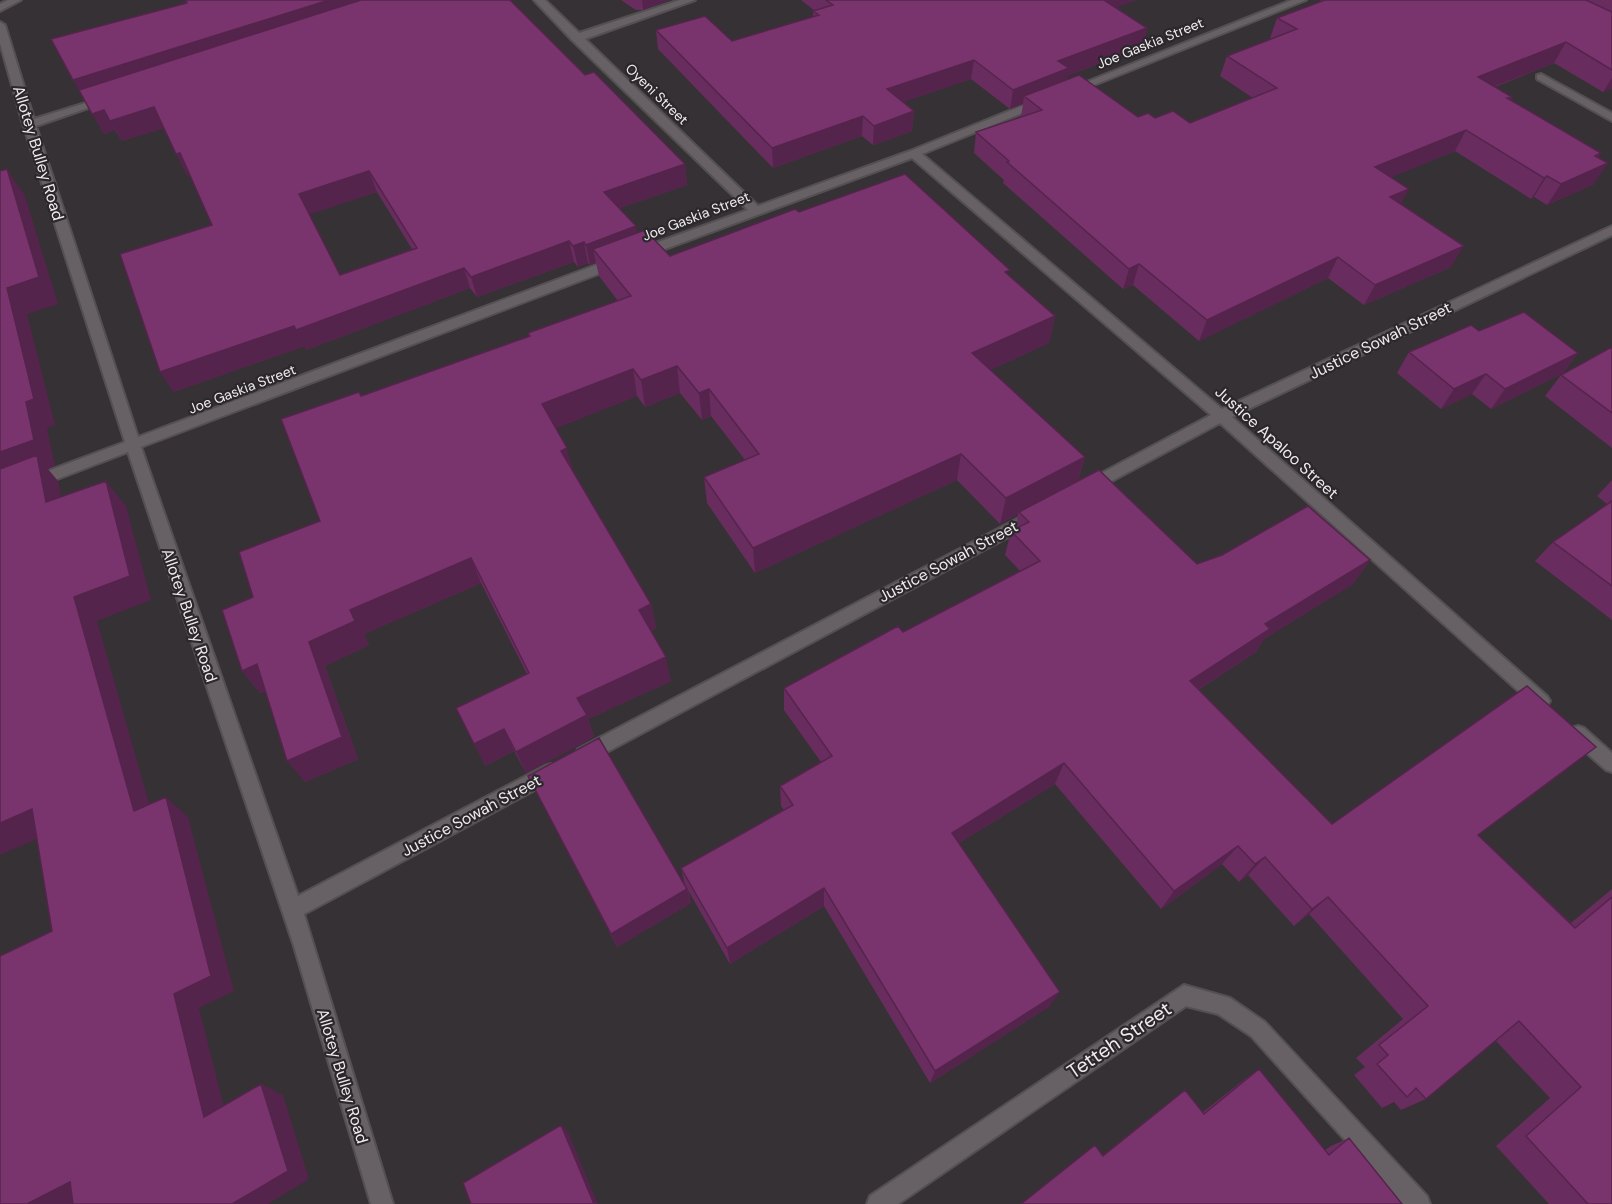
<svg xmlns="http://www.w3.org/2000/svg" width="1612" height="1204" font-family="'DM Sans',sans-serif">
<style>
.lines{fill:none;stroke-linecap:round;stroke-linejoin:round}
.service-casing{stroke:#535052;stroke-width:4}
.minor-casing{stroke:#535052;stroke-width:4}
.service{fill:#676165;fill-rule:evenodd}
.minor{fill:#676165;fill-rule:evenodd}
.wall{fill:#682d5e;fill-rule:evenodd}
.shaded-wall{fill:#55244c}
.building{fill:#79346d;stroke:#55244c;stroke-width:1.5;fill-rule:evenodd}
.labels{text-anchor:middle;stroke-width:4.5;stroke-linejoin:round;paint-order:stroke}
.far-street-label{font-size:14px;fill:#eeebed;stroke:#2c272b}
.street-label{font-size:16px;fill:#eeebed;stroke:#2c272b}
.near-street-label{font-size:20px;fill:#eeebed;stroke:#2c272b}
</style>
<rect width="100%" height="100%" fill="#363135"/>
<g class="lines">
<defs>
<path id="service" d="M1541,74L1612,113V121L1537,79V75Z"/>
<path id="minor" d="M8,0H21L0,11V4Z
M534,0H545L579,33L680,0H695L585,39L758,206L910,151L1039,99H1047V103L922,154L1222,409L1612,226V235L1232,417L1547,696L1550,701L1547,706L1541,709L1535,706L1220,423L1093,491H1083L1080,487L1083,483L1211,415L912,158L646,256H636L635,253L636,250L748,210L572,40Z
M1292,0H1306L1074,93H1066L1064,91Z
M0,22L5,25L34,119L108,96L114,99L36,126L138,437L612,259H622L623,262L622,265L141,447L298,896L545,766L551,764L557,766L560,772L557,778L304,914L393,1204H371L293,943L128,452L0,501V489L125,442L23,124L0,43Z
M1036,509L1042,511L1044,515L1042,519L590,761L584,763L578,761L575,755L578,749Z
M1578,726L1584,728L1612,753V772L1606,770L1572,740L1569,734L1572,728Z
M1184,985L1230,998L1265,1022L1427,1196L1430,1204H1403L1251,1036L1218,1014L1186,1006L898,1204H867L870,1196Z"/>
</defs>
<use href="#service" class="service-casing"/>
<use href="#minor" class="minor-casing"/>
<use href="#service" class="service"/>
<use href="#minor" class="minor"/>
</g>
<path class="wall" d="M185,0H510L585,75L685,164L687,185L620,208L637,232L670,256L799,212L1009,275L1055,316L1049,343L990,370L1085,457L1078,481L1197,564L1370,560L1353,584L1264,639L1256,652L1198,690L1332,824L1569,768L1478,835L1571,923L1612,889V1204H1549L1496,1146L1550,1098L1496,1041L1426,1099L1401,1110L1394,1102L1382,1108L1354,1075L1365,1067L1356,1058L1403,1019L1309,914L1294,926L1248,875L1239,882L1222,864L1161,909L1055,784L959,843L1050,1006L930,1083L824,906L730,964L688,890L691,903L617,947L528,776L685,885L681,868L784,810L781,806L780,786L821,762L784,710V688L903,632L1020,571L1005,555L1011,531L1015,529L1018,514L1000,524L957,480L755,573L707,503L704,477L745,460L711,416L702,420L680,393L645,407L637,396L556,428L574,473L651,604L656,628L651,631L671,681L588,719L594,737L526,773L514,751L485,766L527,674L481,583L364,634L369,645L325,666L358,759L305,782L266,691L260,693L242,671L253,597L320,521L361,396L529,337L528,333L618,301L599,276L596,263L590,265L588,263L578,267L574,262L477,297L470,288L306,350L305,346L173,392L212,225L189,174L187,175L164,128L122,141L115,130L104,134L51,39L186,3ZM377,192L412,249L340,275L309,214Z
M621,0H669L643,10H636Z
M801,0H1136L1116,7L1147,28L1143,47L1067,76L1066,80L1138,117L1155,118L1190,123L1253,98L1220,76L1227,56L1272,39L1270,38L1277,18L1320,2L1321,0H1612V88L1603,92L1554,63L1495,87L1512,97L1510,100L1601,153L1598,157L1594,184L1547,205L1534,197L1531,199L1455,151L1391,177L1401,204L1451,267L1364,305L1328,278L1199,341L1133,285L1123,289L1003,183L1004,180L974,153L976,132L1021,117L1023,104L1010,109L971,79L903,102L914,111L912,131L873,145L862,136L773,168L658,49L656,30L732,41L813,17V11H815Z
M1479,331L1578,353L1563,373L1491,409L1472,394L1441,409L1397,373L1409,352Z
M1612,347V448L1545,396L1561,375Z
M1612,480V620L1535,561L1553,542L1607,504L1597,496Z
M1259,1069L1325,1150L1331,1146L1349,1138L1402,1204H1020L1103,1155L1173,1099L1185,1090L1203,1112L1245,1079Z"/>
<path class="shaded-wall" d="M329,0H399L85,100L73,80Z
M642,0H669L643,10Z
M1098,0H1136L1094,15Z
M1147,28L1143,47L1067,76L1065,87L1024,96L1023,104L1010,109L1013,90L1058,61Z
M1566,42L1554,63L1467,97L1478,77Z
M974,60L971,79L886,108L887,89Z
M1612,78V88L1603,92Z
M154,107L165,128L122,141L110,121Z
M104,110L115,130L104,134L92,114Z
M914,111L912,131L873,145L874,126Z
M863,116L862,136L773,168L772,148Z
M1466,130L1455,151L1365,188L1375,167Z
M180,153L190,173L187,175L176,154Z
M1601,153L1589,172L1608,163L1594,184L1547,205L1561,184L1595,156Z
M685,164L687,185L608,212L604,192Z
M7,169L25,196L58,304L27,314L55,425L47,428L55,466L48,469L58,481L68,527L0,487V452L26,402L7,288Z
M369,171L377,192L308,215L299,194Z
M1547,176L1534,197L1531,199L1544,178Z
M1409,189L1398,209L1390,197Z
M636,226L640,247L593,249L596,263L590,265L586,245Z
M569,241L574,262L477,297L471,277Z
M584,242L588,263L578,267L573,246Z
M1464,246L1451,267L1364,305L1375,285Z
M1338,257L1328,278L1199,341L1207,320Z
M1139,264L1133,285L1123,289L1129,269Z
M464,268L470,288L306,350L305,346L173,392L160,372Z
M1055,316L1049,343L968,380L972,353Z
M1578,353L1563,373L1491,409L1505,389Z
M677,366L680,393L645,407L641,380Z
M633,369L637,396L549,431L542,404Z
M1486,374L1472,394L1441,409L1454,389Z
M709,389L711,416L702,420L699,393Z
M567,448L574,474L561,451Z
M961,454L957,480L755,573L753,548Z
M1085,457L1077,483L1019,512L1018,514L1000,524L1006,498Z
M106,481L126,506L151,600L97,621L157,831L134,811L74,597Z
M471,558L481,583L364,634L369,645L325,666L358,759L305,782L287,761L309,642L350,610Z
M1370,560L1353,584L1264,639L1256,652L1177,703L1190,681L1265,624Z
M651,604L656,628L644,634L639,610Z
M666,657L671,681L588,719L594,737L526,773L516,752L577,698Z
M257,664L275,687L260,693L242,671Z
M504,729L514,751L485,766L474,744Z
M1596,747L1569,768L1454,853L1478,835Z
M1064,763L1055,784L946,851L952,833Z
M166,797L188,817L234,991L199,1008L229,1127L204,1117L174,994Z
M32,809L59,829L0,855V823Z
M1238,846L1222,864L1161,909L1174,891Z
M1265,857L1248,875L1239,882L1255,864Z
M824,888V906L730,964L727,948Z
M687,889L691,903L617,947L611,934Z
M1328,897L1309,914L1294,926L1312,909Z
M1060,992L1050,1006L930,1083L935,1071Z
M261,1084L283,1095L309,1179L268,1204H232Z
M561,1125L568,1132L598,1204H594Z
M70,1182L73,1204H27Z"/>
<path class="building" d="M186,0H329L73,80L51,39L187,3Z
M361,0H510L585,75L594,72L685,164L604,192L636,226L586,245L584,242L573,246L569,241L471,277L464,268L296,330L294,326L160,372L120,254L212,225L180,153L176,154L154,107L110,121L104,110L92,114L79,90ZM369,171L417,248L340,275L299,194Z
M826,0H1104L1147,28L1058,61L1069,68L1013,90L974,60L887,89L914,111L874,126L863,116L772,148L656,30L705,16L732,41L819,15L813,11L833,5Z
M1325,0H1586L1612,12V70L1566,42L1478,77L1512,97L1507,98L1601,153L1595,156L1608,163L1561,184L1547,176L1544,178L1466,130L1375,167L1409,189L1390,197L1464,246L1375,285L1338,257L1207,320L1139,264L1129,269L1007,162L1009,161L976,132L1042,110L1024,96L1079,75L1138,117L1148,113L1155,118L1173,111L1190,123L1277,88L1227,56L1297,29L1277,18Z
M7,169L39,277L7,288L34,399L26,402L34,440L0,452V171Z
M905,174L1010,270L1005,272L1055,316L972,353L1085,457L1006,498L961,454L753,548L704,477L759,454L709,389L699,393L677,366L641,380L633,369L542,404L567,448L561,451L651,604L639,610L666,657L577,698L587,715L516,752L504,729L474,744L456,708L529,673L471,558L350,610L355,621L309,642L342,737L287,761L257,664L242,671L222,610L253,597L239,552L320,521L281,419L359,392L361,396L530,336L528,333L631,296L593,249L645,230L670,256L795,209L799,212Z
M1524,312L1578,353L1505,389L1486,374L1454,389L1409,352L1471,325L1479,331Z
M1612,347V413L1561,375Z
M37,455L46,502L106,481L130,576L74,597L134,811L166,797L211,976L174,994L204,1117L261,1084L288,1171L232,1204H73L70,1182L27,1204H0V956L52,931L32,809L0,823V469Z
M1099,470L1197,564L1222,555L1308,506L1370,560L1265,624L1270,629L1190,681L1332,824L1527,686L1596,747L1478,835L1575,928L1612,897V1204H1588L1526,1136L1581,1087L1519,1021L1426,1099L1416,1088L1407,1097L1377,1064L1388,1055L1379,1045L1428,1006L1328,897L1312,909L1265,857L1255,864L1238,846L1174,891L1064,763L952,833L1060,992L935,1071L824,888L727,948L681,868L793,805L780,786L832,756L784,688L898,626L903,632L1040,561L1011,531L1029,522L1019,512Z
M1612,501V586L1553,542Z
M599,738L687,889L611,934L528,776Z
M1259,1069L1329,1155L1349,1138L1402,1204H1021L1095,1145L1103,1156L1185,1090L1204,1114Z
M561,1125L594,1204H471L463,1183Z"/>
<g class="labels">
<g class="far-street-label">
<text transform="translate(1150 43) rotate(-22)" y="5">Joe Gaskia Street</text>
<text transform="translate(657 94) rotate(44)" y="5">Oyeni Street</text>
<text transform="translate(696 216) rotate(-21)" y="5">Joe Gaskia Street</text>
<text transform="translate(242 389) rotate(-21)" y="5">Joe Gaskia Street</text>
</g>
<g class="street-label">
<text transform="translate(39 153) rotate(73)" y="6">Allotey Bulley Road</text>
<text transform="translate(1380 340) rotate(-26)" y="6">Justice Sowah Street</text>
<text transform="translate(1277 442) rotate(42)" y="6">Justice Apaloo Street</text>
<text transform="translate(948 561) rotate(-28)" y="6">Justice Sowah Street</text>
<text transform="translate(190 615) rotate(71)" y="6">Allotey Bulley Road</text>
<text transform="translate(471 815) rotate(-28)" y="6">Justice Sowah Street</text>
<text transform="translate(343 1076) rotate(73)" y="6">Allotey Bulley Road</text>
</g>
<g class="near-street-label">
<text transform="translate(1119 1040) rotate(-34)" y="7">Tetteh Street</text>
</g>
</g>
</svg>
